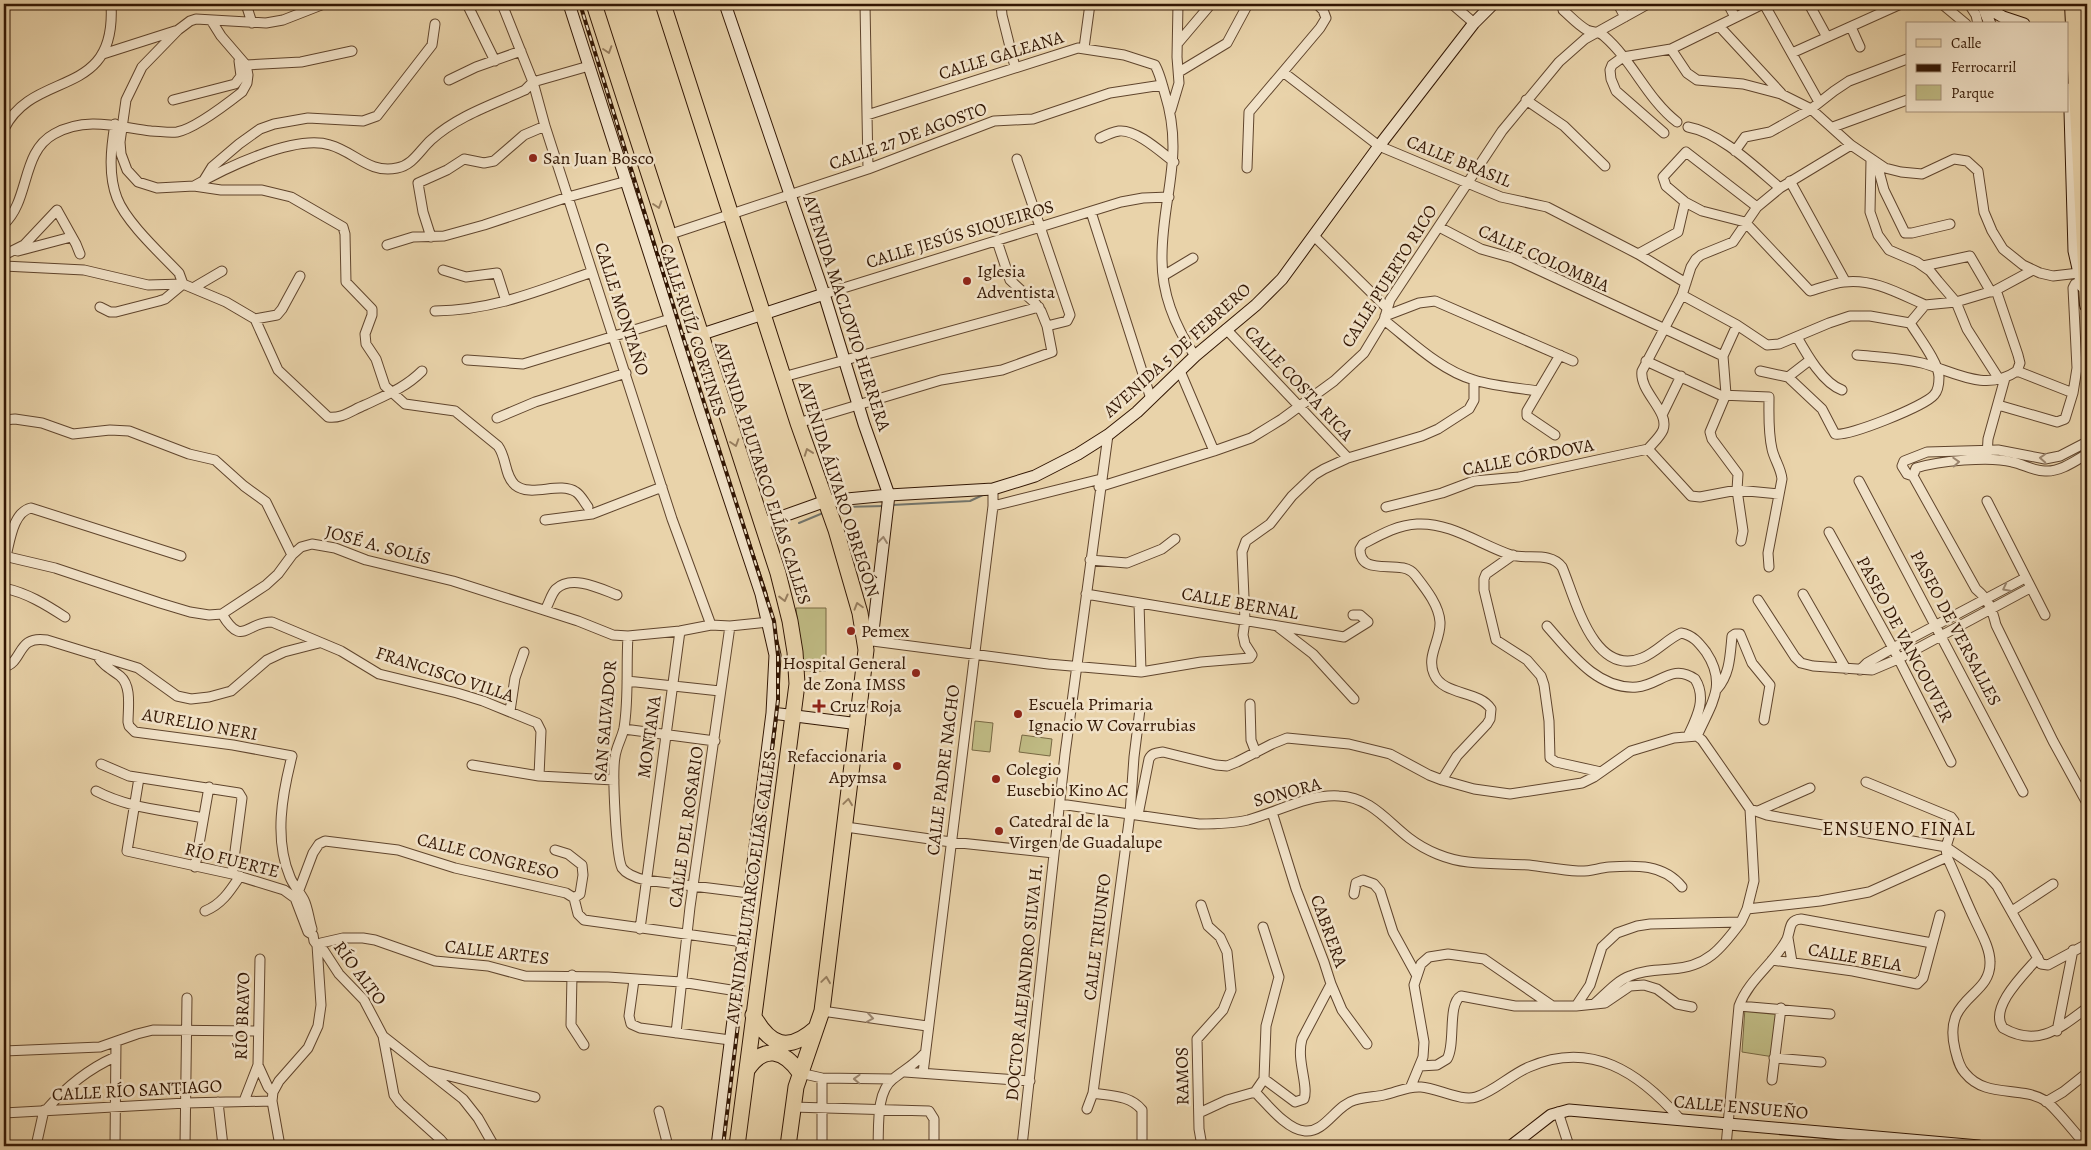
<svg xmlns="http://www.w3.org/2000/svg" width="2091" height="1150" font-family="Alegreya,serif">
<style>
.green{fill:#bfba83;stroke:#786843}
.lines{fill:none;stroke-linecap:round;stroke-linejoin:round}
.stream{stroke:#72756d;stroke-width:2}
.street-casing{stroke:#60452d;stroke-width:11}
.secondary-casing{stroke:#321603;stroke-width:13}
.primary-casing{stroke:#321603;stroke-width:16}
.highway-casing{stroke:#321603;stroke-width:17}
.street{stroke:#f1e2c8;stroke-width:9}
.secondary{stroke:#f1e2c8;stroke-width:11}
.primary{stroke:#e9d3aa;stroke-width:14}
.highway{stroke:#e9d3aa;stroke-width:15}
.rail-casing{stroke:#321603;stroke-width:4}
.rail{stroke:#f1e2c8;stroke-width:2;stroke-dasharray:5.5;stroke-linecap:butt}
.primary-bridge-casing{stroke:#321603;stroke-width:16;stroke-linecap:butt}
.primary-bridge{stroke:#e9d3aa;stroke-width:14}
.oneway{stroke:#977e5f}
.oneway2{stroke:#9b866f}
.poi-dot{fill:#8f2418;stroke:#f1e2c8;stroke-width:2}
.labels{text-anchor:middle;stroke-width:5;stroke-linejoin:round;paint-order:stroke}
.street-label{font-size:18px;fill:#321603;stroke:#f1e2c8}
.poi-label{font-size:18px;fill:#321603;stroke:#f1e2c8;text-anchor:start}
.neighbourhood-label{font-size:19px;letter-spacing:1px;fill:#321603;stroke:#f1e2c8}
</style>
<rect width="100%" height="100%" fill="#e9d3aa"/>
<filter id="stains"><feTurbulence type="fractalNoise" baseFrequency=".004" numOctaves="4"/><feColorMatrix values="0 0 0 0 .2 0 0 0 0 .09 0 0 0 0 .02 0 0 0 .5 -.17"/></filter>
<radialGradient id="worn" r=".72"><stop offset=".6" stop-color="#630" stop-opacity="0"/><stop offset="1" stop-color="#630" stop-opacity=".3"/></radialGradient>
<path class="green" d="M796,608H826V671H803Z
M975,721L993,723L990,752L972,750Z
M1022,735L1052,739L1050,756L1019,752Z
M1745,1008L1779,1010L1774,1057L1742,1052Z"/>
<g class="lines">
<path class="stream" d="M892,505L970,501L985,494
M836,510L843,507L885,506
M799,523L823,513"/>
<defs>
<path id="street" d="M246,4L252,23
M467,4L495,61
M502,4L533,82L545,126L672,519L711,625
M865,4L868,169
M1001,4L1002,15L1015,67
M1452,4L1474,23
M1618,4L1625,17
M1728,4L1735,17
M1764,4L1819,102
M1809,4L1827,37
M1942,4L1966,24
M1969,4L1976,15L1978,24
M1563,10C1570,16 1578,25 1587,30C1593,33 1599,31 1604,36C1633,61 1647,99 1677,122
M1719,26L1781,93
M1851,27L1860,47
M178,30L142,67L126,100L120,142L121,154L127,170L138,182L157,188L194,186L221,190H262L291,197L343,227L345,234L346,282L372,309V315L365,334L366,344L376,359L385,386L405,404L455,411L498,446C507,458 504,475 515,485C531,498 559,481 576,492C581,495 584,502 588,507
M1178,43L1211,4
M1084,48L1090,4
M1671,49L1687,73L1697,80L1743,84L1781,94L1811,109L1851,145L1885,168L1901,172L1922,174L1954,159L1967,161L1978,171L1984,212L1992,231L2003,249L2023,265L2040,273L2053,276L2079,273
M1792,53L1901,4
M103,54L178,30L190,21L196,19L266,23L283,20L324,4
M246,65L301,62L352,51
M1179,72L1227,43L1248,4
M1283,72L1379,146L1501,197L1547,207L1638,254L1686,283
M449,80L476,67L521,51
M173,100L235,84L241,76L239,61
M1526,100L1564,126L1605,166
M1171,110L1179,83L1177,57L1178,4
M867,115L1078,48L1124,55L1155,65C1160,74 1162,84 1165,94C1185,158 1161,199 1162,260C1162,295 1176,328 1195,356
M1688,127C1721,133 1755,167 1780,188
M1833,127L1907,100
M4,129C34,68 117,101 111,4
M1664,133L1616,91L1611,79L1610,70L1612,65L1623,57L1671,49L1763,4
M1100,138C1106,135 1113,132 1119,131C1136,129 1161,152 1174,162
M1735,151L1745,137L1770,132L1811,109L1834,91L1849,81L1907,59
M1017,159L1070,315L1067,321L1047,326
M1871,160L1870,212L1878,235L1889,250L1917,262L1930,271L1938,281L1956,302L1967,329L1999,379
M1877,164L1884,190L1905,233H1912L1950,224
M1247,168L1249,112L1320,28L1326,18L1323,10L1317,4
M204,180L212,167L239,144L260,129L274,124L308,118L363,121L377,116L432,45L435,24
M1790,181L1845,281
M194,186C225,168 295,134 330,145C355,152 369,174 397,168C413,165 420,150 431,140C457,116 494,104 525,90L533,82L589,66
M1757,207L1686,152L1663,177L1666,186L1685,202L1702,211L1745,222L1810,291C1821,288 1833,283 1844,282C1873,278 1900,294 1925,305
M1091,212L1151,399
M4,224C30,200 21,152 54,134C86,116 118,127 151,131C159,131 168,133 177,132C194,129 228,103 242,92L247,83L248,75L246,65L221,36L211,20
M1439,227L1481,249L1513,258L1723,356
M668,235L868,169L994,121L1033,119L1110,93L1162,85
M1314,236L1387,308
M431,237L423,212L418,183L447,170L464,159L484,163L494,161L524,135L545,126
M387,245L413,237L444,236L484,225L568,197L627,181
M18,251L71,237
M1638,254L1678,232L1685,202
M4,255L24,245L57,210L76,244L80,254
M4,266L84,270L148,285L183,284L226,302L255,319L278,370L328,417C342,419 352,410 365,405C386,395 405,388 422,371
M1923,266L1970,256L1991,292
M443,270L466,277L497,273L506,301
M1163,276L1193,258
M193,288L222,271
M1996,290L2018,355L2020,363L2017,371
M824,294L1121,202L1143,198L1169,197
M1682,295L1737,325L1767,345L1779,344L1829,323L1850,316H1870L1910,323
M100,307L110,312H116L159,301L165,299L183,284L179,273C161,254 126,222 117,198C108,175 111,148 115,124
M435,311C494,310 538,291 592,272
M1385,316L1419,303L1435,301L1573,361
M255,319L277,315L282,309L300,276
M1384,320C1411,341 1440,370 1474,380C1494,386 1517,388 1538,391
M1910,323L1925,305L1956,302L1996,290L2033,270
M1737,325L1723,356L1726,394L1710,432L1712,439L1738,474L1737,490L1743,531L1741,541
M1226,329L1348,458
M1797,337C1807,355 1823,383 1842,390
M1857,355C1878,357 1901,358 1922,363C1953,371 1985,393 2017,371
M467,360L523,364L670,319
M1646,361L1720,395L1769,397C1769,415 1768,432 1772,449C1774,459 1781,468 1782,479L1768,553L1769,567
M1180,371L1214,451
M1760,371L1788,377L1822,409L1835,434C1848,437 1925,406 1934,395C1938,391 1939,383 1939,377C1939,363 1918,336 1910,323
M2017,371L2073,393
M783,377L1039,307
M1788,377L1810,360
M1998,405L2057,422L2065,419L2073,393L2077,368L2073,288L2075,284L2081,281
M1662,415L1681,376
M497,418L535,402L626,373
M4,420L15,419L42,423L73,434L110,430L129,431L189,454L215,460L244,486L266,502L292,555
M798,423L941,380L1002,370L1052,352L1047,326L1041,311L1036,304L1010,280L997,241
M1555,435L1527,416V411L1560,355
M2087,442L2060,456L2045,459L1998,450L1927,452L1904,461L1902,466L1907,474L1913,476L1976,589C1989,600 1992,609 1996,625L2053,741L2087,803
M1648,449C1653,443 1660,437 1663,430C1670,411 1639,392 1642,371L1682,295L1691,267L1696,259L1701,255L1733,242L1757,207L1780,188L1851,145
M1648,449L1691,496L1700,497L1737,490L1779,494
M1987,456L1988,439L2005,378
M1913,476L1916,468C1938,461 1990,456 2012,462C2023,464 2033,471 2045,471C2060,472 2075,461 2087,454
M1859,481L2023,792
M1099,487L1214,451L1251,438L1282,419L1334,381L1364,353L1384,320L1390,300L1502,131L1559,62L1585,39L1648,4
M1987,501L2045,615
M993,506L1101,479
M1386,507L1442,493L1474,481L1519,477L1648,449
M545,520L592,514L662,487
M1829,532L1893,648L1951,762
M1513,555L1486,574L1484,579V590L1496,640L1527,660L1541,676L1544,685L1549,721L1550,758L1556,762L1601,772
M4,556L55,568L160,603L190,612L209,615L222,614L266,585L278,574L292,555L301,547L312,544L335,548L366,560L453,581L578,621L613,635L628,636L680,631L711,625L730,626L769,622
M6,556C10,541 13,512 31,508L181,556
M1090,560L1127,563L1162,549L1175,539
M4,588C27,593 45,604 65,617
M1086,594L1344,637L1368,622L1360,615H1353
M1803,594L1846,669
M1758,600L1795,657L1801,663L1813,666L1872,670L1898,659L2030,588
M1139,603L1141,672
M545,610C549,604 551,594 556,589C572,574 601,589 617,595
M222,614C242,648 246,622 272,622L341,651L379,674L457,693L483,701L537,723L541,731L539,776
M1547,626C1570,652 1597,690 1637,687C1660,685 1672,663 1695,679C1707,698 1697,717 1688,736
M1278,627L1313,654L1354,699
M628,636C626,666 629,698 624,728C622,738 616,747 615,757C612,773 616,856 622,868C627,875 637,878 645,880L749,893
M865,640L1048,664L1141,672L1201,662L1250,658L1252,655L1245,644L1243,635L1245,620L1242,552L1246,541L1270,524L1292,496L1314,475L1324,469L1348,458L1422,436L1438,429L1469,409L1474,400V380
M97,655C103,666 111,669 120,676C132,686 128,708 128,722L129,726L135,732L233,745L292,756C282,795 274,839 290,877C293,885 300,892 304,900C308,908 309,920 312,929
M4,667C24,662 16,635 47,640L138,668L177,696L191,699L209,697L231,691L267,660L284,652L319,643
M1860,670L1867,663L1893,648L2025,578
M627,681L720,691
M1717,689C1730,674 1730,656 1732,636L1735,634H1740L1752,663L1770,685L1764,720
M1250,704L1251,740L1256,753
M510,711L515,678L524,652
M624,729L715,741
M1697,736L1702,740L1750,809L1754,881L1747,909
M101,764L129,776L239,793L242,798L232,874
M472,765L539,776L614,780
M139,778L127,851L232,874L284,890L295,898L308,932L313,935L314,941L317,945L321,1005L318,1026L308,1048L279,1081L273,1092L272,1101L280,1146
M1442,780L1457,756L1487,724L1490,719L1491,709C1479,690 1443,696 1434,674C1426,656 1441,640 1440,622C1439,605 1425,588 1415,575C1402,557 1360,579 1360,549L1363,544C1380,535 1397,525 1417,524C1450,522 1481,545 1511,555C1528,560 1550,551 1562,567C1575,597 1593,678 1642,658C1657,652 1667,639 1681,633C1693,635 1699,643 1706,652C1728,685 1711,704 1697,736
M1866,782L1951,817L1954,821L1946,847L1947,857C1957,878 1965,899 1975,920C1981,933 1990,948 1990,962C1991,998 1942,996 1955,1049C1957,1057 1959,1067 1965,1073C1986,1099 2020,1085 2046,1101C2056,1108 2077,1136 2087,1146
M96,791C130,809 167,810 203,818
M1060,804L1199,824C1215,824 1231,824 1248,820C1278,812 1307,794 1339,796C1370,797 1387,821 1409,838C1426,851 1448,860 1468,862C1489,864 1509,864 1529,865C1546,867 1562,870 1578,871C1589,872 1598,868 1609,867C1636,865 1664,864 1682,887
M1750,809L1767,815L1946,847L1988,876L1997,886L2041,964L2048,965L2087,944
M1758,811L1810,788
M1138,815L1149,759C1152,753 1156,753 1163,752L1216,765L1227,766L1237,762L1272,744L1287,738L1349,744L1390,754L1429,775L1442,780L1474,789L1510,794L1582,783L1594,777L1631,751L1674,738L1697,736
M846,827L951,842L1054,853
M555,850L568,854L582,865L583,875L580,894L574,898
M195,867L209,787
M299,890L313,853L319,844L325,841L398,850L455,868L566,893L574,898L578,914L584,920L743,942
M1354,894L1356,883L1363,880L1374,884L1380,891L1393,932L1416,974
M1201,905L1208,926L1220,937L1227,952L1231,990L1223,1010L1197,1039L1199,1129L1202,1146
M205,911C222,904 230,891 240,876
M2012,911L2053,884
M1263,927L1279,977L1266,1026L1264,1079
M640,929L680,631
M1788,938L1792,962
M2038,958C2025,973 1988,1008 2003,1028C2038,1048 2060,1028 2087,1008
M1772,960L1853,971L1917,984L1923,978L1940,915
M572,975L571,1025L584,1045
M634,980L629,1016L631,1024L640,1028L730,1040
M1331,984L1342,1010L1367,1044
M1594,1004C1605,995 1616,981 1630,976C1643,970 1658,970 1671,969C1707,967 1721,949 1741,922
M1576,1006L1590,985L1602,947L1617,933L1637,926L1650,924L1741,922L1747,909L1820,901L1869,892L1947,857
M1739,1006L1830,1014
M822,1011L927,1026
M2057,1031L2073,950
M676,1033L690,907L730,626
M383,1036L463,1099L478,1118L494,1146
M4,1051L100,1047L137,1034L153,1030L258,1031
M1774,1058L1821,1062
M258,1065L268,1087L273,1092
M1420,1066L1437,1065L1447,1059C1456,1044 1447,1004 1461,996L1515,1006H1576L1605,1003L1630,986L1644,985L1657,989L1677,1004L1692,1007
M429,1071L535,1097
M905,1072L1030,1081
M800,1073L822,1078L892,1079
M923,1073L993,506V489
M1264,1079L1295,1102L1304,1099C1309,1086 1296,1060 1302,1039L1331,984L1324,962L1296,889L1272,812
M1772,1080L1781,1008
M1411,1086L1423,1057L1424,1042L1414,985L1421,964L1429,957L1448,954L1484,959L1551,1005
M1255,1092C1267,1104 1287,1130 1305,1131C1325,1133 1336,1105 1355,1100C1364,1097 1375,1097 1384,1095C1397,1092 1408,1086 1421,1087C1437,1088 1462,1102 1476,1097C1495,1091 1510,1075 1529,1067C1591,1040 1639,1072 1680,1119
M1093,1093C1111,1096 1130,1095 1142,1110V1146
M244,1101L258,1065L260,959
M218,1102L223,1146
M2046,1102L2063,1092L2087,1073
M792,1107L929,1111L934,1119V1146
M1087,1109L1093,1093L1130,814L1134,757L1140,709
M46,1110C65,1088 88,1069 115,1057
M659,1111L668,1146
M1558,1112L1569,1146
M4,1113L186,1103L272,1101
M1199,1113L1227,1100L1255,1092L1264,1079
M36,1146L44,1110
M115,1146L116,1042
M185,1146L187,998
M446,1146L440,1139L400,1103L394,1095L383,1036L364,1000L339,974L324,951L317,945L321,943L343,938H363L375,940L435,961L488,966L525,976L608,977L681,982L737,991
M822,1146V1078
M878,1146C879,1126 876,1092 893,1079C904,1070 914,1065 924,1054
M1022,1146L1065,754L1108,435
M1140,1146H1151
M1726,1146L1739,1006C1749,979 1774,964 1787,939C1791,930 1788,920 1801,919L1932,943
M1857,1146L1858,1135"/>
<path id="secondary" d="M569,4L702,417L761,594L775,655L772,713L717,1146
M725,4L824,294L864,424L889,495L872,640
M1981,4L2003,17L2024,24
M1983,6L1990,24
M2067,89L2070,111L2074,251L2082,286
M678,342L824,294
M761,524L826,501L889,495L993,489L1035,476L1078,454L1108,435L1137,412L1195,356L1256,305L1282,279L1379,146L1474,23L1493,4
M772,713L859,724
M1511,1146L1551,1115L1569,1110L1979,1146"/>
<path id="primary" d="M2072,4L2073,25
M2082,4L2083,23
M2084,49L2087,105
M2074,50L2087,305"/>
<path id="highway" d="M594,4L778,573L790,621L795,652L797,684L737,1146
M663,4L798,423L836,530L860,613L866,650L822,1011L796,1087L788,1146
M753,1015C770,1046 788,1053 816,1028
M747,1070C764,1044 784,1050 800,1073"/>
</defs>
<use href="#street" class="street-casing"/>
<use href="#secondary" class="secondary-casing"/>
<use href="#primary" class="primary-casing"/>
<use href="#highway" class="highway-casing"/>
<use href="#street" class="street"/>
<use href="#secondary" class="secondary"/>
<use href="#primary" class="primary"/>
<use href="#highway" class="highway"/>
<defs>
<path id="rail" d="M580,4L684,340L774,621L778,655V700L723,1146"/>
</defs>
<use href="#rail" class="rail-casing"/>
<use href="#rail" class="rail"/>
<defs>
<path id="primary-bridge" d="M2083,23L2084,49
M2073,25L2074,50"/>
</defs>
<use href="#primary-bridge" class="primary-bridge-casing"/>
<use href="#primary-bridge" class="primary-bridge"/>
</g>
<defs><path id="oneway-chevron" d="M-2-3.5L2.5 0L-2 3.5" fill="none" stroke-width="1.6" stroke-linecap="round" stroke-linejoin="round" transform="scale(1.25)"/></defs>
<g class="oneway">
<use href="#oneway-chevron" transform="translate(608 50) rotate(72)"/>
<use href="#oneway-chevron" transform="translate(658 205) rotate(72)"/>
<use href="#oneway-chevron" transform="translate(735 443) rotate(72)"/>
<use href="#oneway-chevron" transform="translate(808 452) rotate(-110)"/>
<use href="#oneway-chevron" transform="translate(784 598) rotate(76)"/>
<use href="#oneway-chevron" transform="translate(858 606) rotate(-106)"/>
<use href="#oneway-chevron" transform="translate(848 802) rotate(-82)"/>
<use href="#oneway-chevron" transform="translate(826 980) rotate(-82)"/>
</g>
<g class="oneway2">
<use href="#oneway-chevron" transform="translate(2043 458) rotate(-177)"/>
<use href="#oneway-chevron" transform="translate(1956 462) rotate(-3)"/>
<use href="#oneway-chevron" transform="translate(883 540) rotate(-83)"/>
<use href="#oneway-chevron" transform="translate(2006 588) rotate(153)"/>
<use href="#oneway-chevron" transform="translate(870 1018) rotate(8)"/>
<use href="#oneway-chevron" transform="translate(857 1079) rotate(-178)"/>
</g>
<g class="poi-dot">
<circle cx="533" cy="158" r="5"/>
<circle cx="967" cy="281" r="5"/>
<circle cx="851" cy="631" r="5"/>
<circle cx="916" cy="673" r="5"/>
<path d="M816.5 698.5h5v5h5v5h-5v5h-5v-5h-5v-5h5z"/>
<circle cx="1018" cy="714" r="5"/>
<circle cx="897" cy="766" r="5"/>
<circle cx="996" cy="779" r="5"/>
<circle cx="999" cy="831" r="5"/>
</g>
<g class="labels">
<g class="street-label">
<text transform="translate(1001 55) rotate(-17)" y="6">CALLE GALEANA</text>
<text transform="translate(908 136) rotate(-20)" y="6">CALLE 27 DE AGOSTO</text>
<text transform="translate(1459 161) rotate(22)" y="6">CALLE BRASIL</text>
<text transform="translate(960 234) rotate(-17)" y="6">CALLE JESÚS SIQUEIROS</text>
<text transform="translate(1544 258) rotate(24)" y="6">CALLE COLOMBIA</text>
<text transform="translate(1389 276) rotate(-58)" y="6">CALLE PUERTO RICO</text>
<text transform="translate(622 309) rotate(72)" y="6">CALLE MONTAÑO</text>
<text transform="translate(847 313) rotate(72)" y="6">AVENIDA MACLOVIO HERRERA</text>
<text transform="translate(693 330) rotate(72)" y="6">CALLE RUÍZ CORTINES</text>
<text transform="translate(1177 350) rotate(-42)" y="6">AVENIDA 5 DE FEBRERO</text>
<text transform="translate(1299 383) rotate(47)" y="6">CALLE COSTA RICA</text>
<text transform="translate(1528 457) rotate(-11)" y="6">CALLE CÓRDOVA</text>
<text transform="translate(763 473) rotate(72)" y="6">AVENIDA PLUTARCO ELÍAS CALLES</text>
<text transform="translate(839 489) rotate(72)" y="6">AVENIDA ÁLVARO OBREGÓN</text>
<text transform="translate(378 545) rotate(15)" y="6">JOSÉ A. SOLÍS</text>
<text transform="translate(1240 603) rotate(10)" y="6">CALLE BERNAL</text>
<text transform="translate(1956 628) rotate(62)" y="6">PASEO DE VERSALLES</text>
<text transform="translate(1905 639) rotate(62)" y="6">PASEO DE VANCOUVER</text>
<text transform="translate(445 674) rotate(18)" y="6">FRANCISCO VILLA</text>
<text transform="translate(605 721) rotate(-85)" y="6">SAN SALVADOR</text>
<text transform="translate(200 724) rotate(10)" y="6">AURELIO NERI</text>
<text transform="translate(649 737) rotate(-82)" y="6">MONTANA</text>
<text transform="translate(943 770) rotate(-83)" y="6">CALLE PADRE NACHO</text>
<text transform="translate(1287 792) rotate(-15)" y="6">SONORA</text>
<text transform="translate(686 827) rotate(-82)" y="6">CALLE DEL ROSARIO</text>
<text transform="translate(488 856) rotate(14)" y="6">CALLE CONGRESO</text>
<text transform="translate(232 860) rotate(14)" y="6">RÍO FUERTE</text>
<text transform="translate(751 887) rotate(-82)" y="6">AVENIDA PLUTARCO ELÍAS CALLES</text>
<text transform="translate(1329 931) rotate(70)" y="6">CABRERA</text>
<text transform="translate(1097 937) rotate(-83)" y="6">CALLE TRIUNFO</text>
<text transform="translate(497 952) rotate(7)" y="6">CALLE ARTES</text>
<text transform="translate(1855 957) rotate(10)" y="6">CALLE BELA</text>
<text transform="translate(360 973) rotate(53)" y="6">RÍO ALTO</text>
<text transform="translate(1024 982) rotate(-84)" y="6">DOCTOR ALEJANDRO SILVA H.</text>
<text transform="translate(242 1016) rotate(-88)" y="6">RÍO BRAVO</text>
<text transform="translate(1182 1076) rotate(-91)" y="6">RAMOS</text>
<text transform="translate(137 1090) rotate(-3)" y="6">CALLE RÍO SANTIAGO</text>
<text transform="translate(1741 1107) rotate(5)" y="6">CALLE ENSUEÑO</text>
</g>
<g class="poi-label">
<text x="543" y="164">San Juan Bosco</text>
<text x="977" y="277">Iglesia<tspan x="977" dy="21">Adventista</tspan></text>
<text x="861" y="637">Pemex</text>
<text x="906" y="669" text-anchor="end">Hospital General<tspan x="906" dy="21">de Zona IMSS</tspan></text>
<text x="1028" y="710">Escuela Primaria<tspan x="1028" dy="21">Ignacio W Covarrubias</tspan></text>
<text x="830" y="712">Cruz Roja</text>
<text x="887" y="762" text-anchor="end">Refaccionaria<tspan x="887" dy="21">Apymsa</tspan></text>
<text x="1006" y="775">Colegio<tspan x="1006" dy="21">Eusebio Kino AC</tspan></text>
<text x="1009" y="827">Catedral de la<tspan x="1009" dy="21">Virgen de Guadalupe</tspan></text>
</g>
<g class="neighbourhood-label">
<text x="1899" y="835">ENSUENO FINAL</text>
</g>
</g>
<rect width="2091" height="1150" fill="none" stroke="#e9d3aa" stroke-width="20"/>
<rect x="5" y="5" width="2081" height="1140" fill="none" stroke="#321603" stroke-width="2.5"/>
<rect x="10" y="10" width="2071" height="1130" fill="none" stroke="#321603"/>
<rect x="1906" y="22" width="162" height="90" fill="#f1e2c8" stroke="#a59079"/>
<rect x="1916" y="39" width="25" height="8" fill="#e9d3aa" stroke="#a59079"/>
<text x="1951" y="48" font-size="15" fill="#321603">Calle</text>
<rect x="1916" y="64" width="25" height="8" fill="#321603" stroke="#a59079"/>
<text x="1951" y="72" font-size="15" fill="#321603">Ferrocarril</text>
<rect x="1916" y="85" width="25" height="15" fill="#bfba83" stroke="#a59079"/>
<text x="1951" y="98" font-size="15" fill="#321603">Parque</text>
<rect width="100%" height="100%" filter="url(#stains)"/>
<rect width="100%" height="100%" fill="url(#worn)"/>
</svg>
